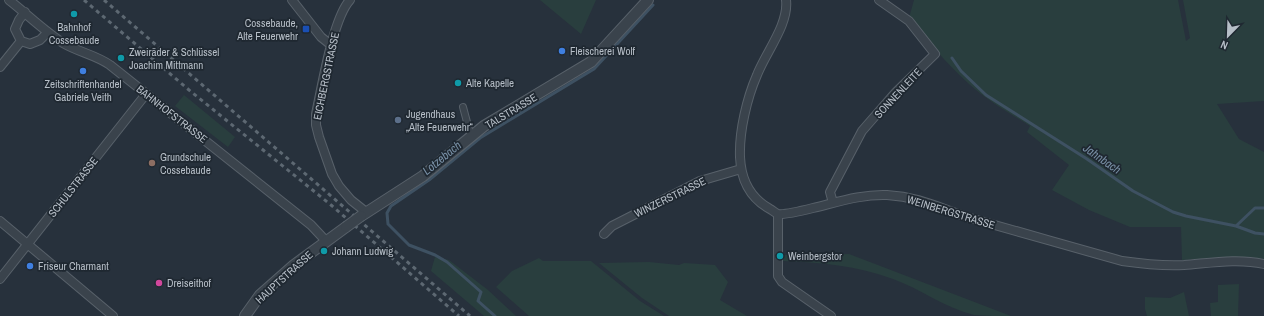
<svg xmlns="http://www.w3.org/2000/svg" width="1264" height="316" font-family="'Archivo Narrow',sans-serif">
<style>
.green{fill:#293e3e}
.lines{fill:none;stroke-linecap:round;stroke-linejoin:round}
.stream{stroke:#3e5162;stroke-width:3}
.pedestrian-casing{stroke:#58616a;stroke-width:8}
.minor-casing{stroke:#58616a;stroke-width:10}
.tertiary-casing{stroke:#58616a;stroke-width:12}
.pedestrian{stroke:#3a434c;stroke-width:6}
.minor{stroke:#3a434c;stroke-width:8}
.tertiary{stroke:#3a434c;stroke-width:10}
.rail{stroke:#5d6872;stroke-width:3;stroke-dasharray:4 4;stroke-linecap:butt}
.tertiary-bridge-casing{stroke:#58616a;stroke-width:12;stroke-linecap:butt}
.tertiary-bridge{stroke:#3a434c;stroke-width:10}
.culture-dot{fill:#0f9aa8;stroke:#1f2831;stroke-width:1.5}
.transit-dot{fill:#1a4fb4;stroke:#1f2831;stroke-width:1.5}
.shop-dot{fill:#3f7fe0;stroke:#1f2831;stroke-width:1.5}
.service-dot{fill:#5c6f8a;stroke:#1f2831;stroke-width:1.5}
.education-dot{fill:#8d6e63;stroke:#1f2831;stroke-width:1.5}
.hotel-dot{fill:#d1479c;stroke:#1f2831;stroke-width:1.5}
.labels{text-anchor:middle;stroke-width:3.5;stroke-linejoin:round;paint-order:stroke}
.poi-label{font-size:11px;fill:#b6bec7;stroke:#1f2831;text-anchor:start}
.street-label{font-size:11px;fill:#b6bec7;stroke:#1f2831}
.water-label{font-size:12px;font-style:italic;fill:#7a91a7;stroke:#1f2831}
</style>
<rect width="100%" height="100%" fill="#27313c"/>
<path class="green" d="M540,0H596L581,34Z
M914,0H1178L1186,41L1190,38L1183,0H1264V101L1217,104L1239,139L1264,152V259L1247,257L1182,260L1181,227H1130L1089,210L1052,190L1069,165L1027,132L1030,126C1009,113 987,100 969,84C947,64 928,41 909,18Z
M184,95L235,137L228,147L175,106Z
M849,254L1011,316C1000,316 985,316 974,315C945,308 921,289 893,279C857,266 820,262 782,261V255Z
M435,257L449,260L488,290L516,316H484L431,271Z
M539,258L543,261H591L640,301L664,316H529L496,287L512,271Z
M649,262L679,265L684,263L715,265L728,282L720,300L747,316H669L642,298L599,263Z
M1239,284L1238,316H1211L1210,303L1218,302V285Z
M1184,292L1189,316H1147L1145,309V297L1170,298Z"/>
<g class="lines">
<path class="stream" d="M952,58L961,71L986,95L1087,159L1133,191L1173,212L1186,216L1236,226L1255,233L1264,234
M1236,226L1255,208H1264
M495,316L478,301L481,292L447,262L435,255L409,245L388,224L387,213L391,206L429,180L480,138L594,69L653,5"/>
<defs>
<path id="pedestrian" d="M463,107L471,137"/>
<path id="minor" d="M9,0C27,14 44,31 63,43C78,52 96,55 110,65L311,225L326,241
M292,0L321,37L331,45
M350,0C333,18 322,87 316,114V125L319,137L332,174L339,186L351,200L366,212
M786,0C789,24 766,52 757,75C747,98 739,131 740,157C741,180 750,198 770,209C772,210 775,213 778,214C785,215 805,210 813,208C838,202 862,194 887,195C923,197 945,211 977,220C1025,234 1074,247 1122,261C1143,264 1163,266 1184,265C1210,263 1238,258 1264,264
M25,12L19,20L15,29L21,41L30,44L40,40L48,32
M0,67L21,41
M833,203L830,192L862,131L896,92L935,54L909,21L879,0
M778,214V276L782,282L831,316
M0,221L113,316
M604,234L612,226L700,181L741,169
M0,279L146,94"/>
<path id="tertiary" d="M361,216L423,176L484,126L591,62L648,0
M245,316L260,295L294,265L346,227"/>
</defs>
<use href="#pedestrian" class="pedestrian-casing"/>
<use href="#minor" class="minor-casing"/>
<use href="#tertiary" class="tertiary-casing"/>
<use href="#pedestrian" class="pedestrian"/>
<use href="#minor" class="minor"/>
<use href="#tertiary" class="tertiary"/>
<path class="rail" d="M84,0L189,90L331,205L459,316
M104,0L470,316"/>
<defs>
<path id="tertiary-bridge" d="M346,227L361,216"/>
</defs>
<use href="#tertiary-bridge" class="tertiary-bridge-casing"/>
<use href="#tertiary-bridge" class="tertiary-bridge"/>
</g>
<g class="culture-dot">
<circle cx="74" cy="14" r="4"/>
<circle cx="121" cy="58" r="4"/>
<circle cx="458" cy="83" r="4"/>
<circle cx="324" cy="251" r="4"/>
<circle cx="780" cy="256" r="4"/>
</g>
<rect class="transit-dot" x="302" y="25" width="8" height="8" rx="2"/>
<g class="shop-dot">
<circle cx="562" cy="51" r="4"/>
<circle cx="83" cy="71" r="4"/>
<circle cx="30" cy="266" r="4"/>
</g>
<circle class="service-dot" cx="398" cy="120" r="4"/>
<circle class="education-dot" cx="152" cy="163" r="4"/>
<circle class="hotel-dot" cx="159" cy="283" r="4"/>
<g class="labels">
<g class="poi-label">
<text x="298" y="27" text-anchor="end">Cossebaude,<tspan x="298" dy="13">Alte Feuerwehr</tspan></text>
<text x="74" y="31" text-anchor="middle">Bahnhof<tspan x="74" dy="13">Cossebaude</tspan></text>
<text x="570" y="55">Fleischerei Wolf</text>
<text x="129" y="56">Zweiräder &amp; Schlüssel<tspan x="129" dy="13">Joachim Mittmann</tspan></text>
<text x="466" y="87">Alte Kapelle</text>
<text x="83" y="88" text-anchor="middle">Zeitschriftenhandel<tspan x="83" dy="13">Gabriele Veith</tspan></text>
<text x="406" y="118">Jugendhaus<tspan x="406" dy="13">„Alte Feuerwehr“</tspan></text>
<text x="160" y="161">Grundschule<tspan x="160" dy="13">Cossebaude</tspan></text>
<text x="332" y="255">Johann Ludwig</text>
<text x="788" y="260">Weinbergstor</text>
<text x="38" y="270">Friseur Charmant</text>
<text x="167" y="287">Dreiseithof</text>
</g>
<g class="street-label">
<text transform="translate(326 76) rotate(-78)" y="4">EICHBERGSTRASSE</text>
<text transform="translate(898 93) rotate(-47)" y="4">SONNENLEITE</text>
<text transform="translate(511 111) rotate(-31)" y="4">TALSTRASSE</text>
<text transform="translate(172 114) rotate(38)" y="4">BAHNHOFSTRASSE</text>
<text transform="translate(73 187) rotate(-52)" y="4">SCHULSTRASSE</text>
<text transform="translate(670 197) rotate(-26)" y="4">WINZERSTRASSE</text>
<text transform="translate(951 212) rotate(17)" y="4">WEINBERGSTRASSE</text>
<text transform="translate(284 277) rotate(-42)" y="4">HAUPTSTRASSE</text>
</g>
<g class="water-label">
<text transform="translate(442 158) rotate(-39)" y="4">Lotzebach</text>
<text transform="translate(1102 159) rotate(35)" y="4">Jahnbach</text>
</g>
</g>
<g transform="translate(1228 36) rotate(203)" stroke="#1f2831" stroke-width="3" paint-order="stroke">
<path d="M0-3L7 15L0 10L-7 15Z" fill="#b6bec7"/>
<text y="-6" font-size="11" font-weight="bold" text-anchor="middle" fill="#b6bec7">N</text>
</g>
</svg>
